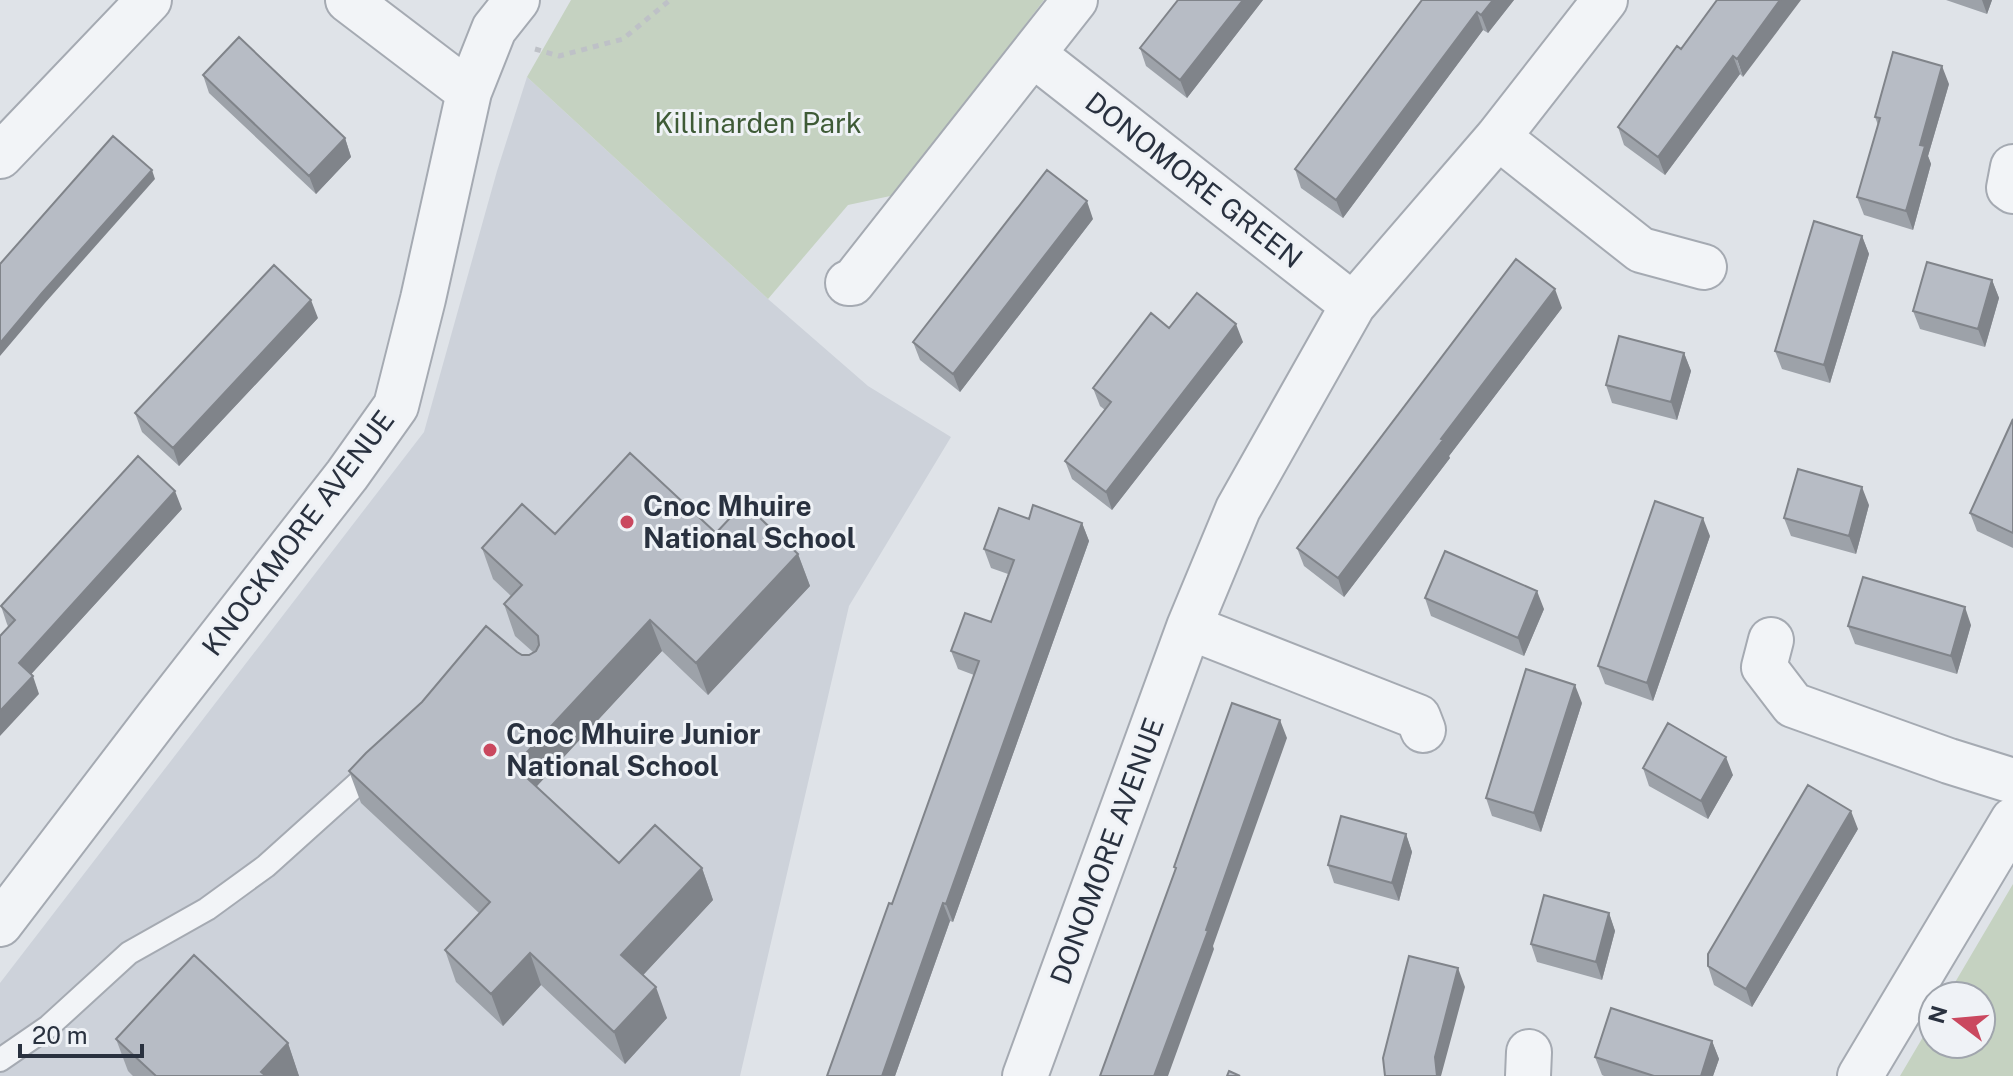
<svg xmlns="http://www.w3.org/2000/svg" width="2013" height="1076" font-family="'Public Sans',sans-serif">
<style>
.built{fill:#cdd2da}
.green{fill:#c5d2c1}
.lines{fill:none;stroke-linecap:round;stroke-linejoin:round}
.service-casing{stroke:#a5aab2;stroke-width:26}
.minor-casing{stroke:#a5aab2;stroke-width:48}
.tertiary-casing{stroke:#a5aab2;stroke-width:48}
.path{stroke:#bec1c7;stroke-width:5;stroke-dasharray:6 6;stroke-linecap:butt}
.service{stroke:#f2f4f7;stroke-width:22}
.minor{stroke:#f2f4f7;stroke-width:44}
.tertiary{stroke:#f2f4f7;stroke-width:44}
.wall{fill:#9da2a9}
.shaded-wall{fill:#80848a}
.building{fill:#b7bcc5;stroke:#80848a;stroke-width:2}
.poi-dot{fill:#ca485f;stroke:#eff2f6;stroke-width:3}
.labels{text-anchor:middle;stroke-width:6;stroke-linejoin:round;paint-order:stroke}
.park-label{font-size:28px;fill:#3e5a36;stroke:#eff2f6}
.street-label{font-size:28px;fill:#29313f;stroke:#eff2f6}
.poi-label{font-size:28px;font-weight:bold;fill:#29313f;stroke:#eff2f6;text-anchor:start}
</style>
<rect width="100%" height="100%" fill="#dfe3e8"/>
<path class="built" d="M527,77L768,299L868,386L951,437L849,606L740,1076H0V983L424,432L497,171Z"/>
<path class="green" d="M571,0H1044L895,195L848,205L768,299L527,77Z
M2013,884V1076H1900L1933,1020V1044H1981V996H1947Z"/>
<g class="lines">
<defs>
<path id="service" d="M0,1060L48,1027L129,953L207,909L266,866L376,767"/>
<path id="minor" d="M348,0L469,92
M1034,55L1353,305
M1498,137L1641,250L1704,267
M0,156L149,0
M2013,167L2009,188L2013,191
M848,283H852L1075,0
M1189,627L1418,717L1423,730
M1771,640L1764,667L1793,705L1949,761L2013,781
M0,924L158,717L347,475L396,406L423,299L469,92L494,29L517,0
M1025,1076L1189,627L1238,509L1353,305L1498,137L1605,0
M1528,1076L1529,1052"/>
<path id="tertiary" d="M1860,1076L2013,820"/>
</defs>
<use href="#service" class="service-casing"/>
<use href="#minor" class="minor-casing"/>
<use href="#tertiary" class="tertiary-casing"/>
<path class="path" d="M535,49L559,56L623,39L670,0"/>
<use href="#service" class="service"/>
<use href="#minor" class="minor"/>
<use href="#tertiary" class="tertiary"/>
</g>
<path class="wall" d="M1178,0H1263L1187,98L1146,66L1140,48Z
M1514,0L1488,33L1483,30L1343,218L1301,188L1295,169L1426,1Z
M1717,0L1743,77L1740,74L1665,175L1624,145L1618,127L1681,49Z
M1946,0H1992L1987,14Z
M203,75L345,138L351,157L316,194L209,93Z
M1949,84L1928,156L1931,164L1913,230L1864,215L1857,197L1878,125L1875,117Z
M1093,219L960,392L920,360L913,342Z
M1862,236L1869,254L1830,383L1782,369L1775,351Z
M1992,280L1999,298L1985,347L1920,329L1913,311Z
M1562,308L1449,456L1450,458L1344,597L1304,566L1297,548Z
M318,318L179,466L142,432L135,413Z
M1169,328L1243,342L1112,510L1072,479L1065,461L1105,410L1100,406L1093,388Z
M1684,353L1691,371L1677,420L1612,403L1606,385Z
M2013,419V548L1977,531L1970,513Z
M1869,505L1856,554L1791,536L1784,518Z
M182,509L31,674L39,694L7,624L1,606Z
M1029,519L1082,523L1089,541L953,922L950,921L895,1076H827L892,904L974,675L958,669L951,651L991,622L1008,574L991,568L984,549Z
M716,533L798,554L810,586L708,695L662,651L536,786L619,863L702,868L713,900L643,975L667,1018L625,1064L541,985L503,1026L456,982L445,950L479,913L361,803L349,771L517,652L522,655H529L533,652L515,636L504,604L511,596L493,579L482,548L555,534Z
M1710,536L1653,701L1605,684L1598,666Z
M1425,598L1544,609L1524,656L1431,616Z
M1971,625L1957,674L1855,644L1848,626Z
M1582,703L1541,832L1492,816L1486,798Z
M1643,768L1733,775L1708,819L1649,786Z
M1858,829L1752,1007L1714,985L1708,966Z
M1406,834L1412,852L1399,901L1334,883L1328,865Z
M1609,913L1615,931L1602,980L1537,962L1531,944Z
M116,1039L288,1043L299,1076H133L128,1071Z
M1712,1041L1719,1059L1713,1076H1604L1602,1075L1595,1057Z"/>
<path class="shaded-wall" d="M1243,0H1263L1187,98L1180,80Z
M1493,0H1514L1488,33L1481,15Z
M1780,0H1801L1743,77L1737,59Z
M1982,0H1992L1987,14Z
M1477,12L1483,30L1343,218L1336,200Z
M1733,56L1740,74L1665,175L1658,157Z
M1942,66L1949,84L1928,156L1931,164L1913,230L1906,211L1920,145Z
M345,138L351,157L316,194L309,176Z
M152,170L155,179L45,303L0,356V343L42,293Z
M1087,201L1093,219L960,392L953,374Z
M1862,236L1869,254L1830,383L1824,365Z
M1992,280L1999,298L1985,347L1978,329Z
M1555,289L1562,308L1449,456L1450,458L1344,597L1338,578L1441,439Z
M311,300L318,318L179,466L173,448Z
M1236,324L1243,342L1112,510L1106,492Z
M1684,353L1691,371L1677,420L1671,402Z
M1862,487L1869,505L1856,554L1849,536Z
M175,491L182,509L25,681L19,663Z
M1703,518L1710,536L1653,701L1647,683Z
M1082,523L1089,541L953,922L946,904Z
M798,554L810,586L708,695L696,663Z
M1537,591L1544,609L1524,656L1518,638Z
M1965,607L1971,625L1957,674L1951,656Z
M650,620L662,651L526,798L514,766Z
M33,676L39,694L0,736V711Z
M1575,685L1582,703L1541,832L1534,813Z
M1280,720L1287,738L1213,946L1214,949L1168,1076H1154Z
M1726,757L1733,775L1708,819L1701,801Z
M1851,811L1858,829L1752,1007L1746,989Z
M1406,834L1412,852L1399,901L1392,883Z
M702,868L713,900L633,986L621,955Z
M943,903L950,921L895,1076H882Z
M1609,913L1615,931L1602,980L1596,962Z
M530,953L541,985L503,1026L491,994Z
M1458,968L1465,987L1441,1076H1437L1435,1057Z
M656,987L667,1018L625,1064L614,1032Z
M1712,1041L1719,1059L1713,1076H1701Z
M288,1043L299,1076H263L261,1072Z"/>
<path class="building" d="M1178,0H1243L1180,80L1140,48Z
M1422,0H1493L1481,15L1477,12L1336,200L1295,169Z
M1717,0H1780L1737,59L1733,56L1658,157L1618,127L1677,46L1681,49Z
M239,37L345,138L309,176L203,75Z
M1893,52L1942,66L1920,145L1925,146L1906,211L1857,197L1880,118L1875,117Z
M113,136L152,170L42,293L0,343V264Z
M1047,170L1087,201L953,374L913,342Z
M1814,221L1862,236L1824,365L1775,351Z
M1516,259L1555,289L1441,439L1443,440L1338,578L1297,548Z
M1927,262L1992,280L1978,329L1913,311Z
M274,265L311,300L173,448L135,413Z
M1197,293L1236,324L1106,492L1065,461L1111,402L1093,388L1151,313L1169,328Z
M1619,336L1684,353L1671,402L1606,385Z
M2013,419V533L1970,513Z
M630,453L716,533L744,503L798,554L696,663L650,620L514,766L619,863L655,825L702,868L621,955L656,987L614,1032L530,953L491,994L445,950L490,902L349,771L366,753L422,702L486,626L517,652L522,655H529L536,651L539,645L538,636L504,604L522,585L482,548L522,504L555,534Z
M138,456L175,491L19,663L33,676L0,711V636L15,620L1,606Z
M1798,469L1862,487L1849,536L1784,518Z
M1655,501L1703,518L1647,683L1598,666Z
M1033,505L1082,523L946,904L943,903L882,1076H827L889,903L892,904L979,661L951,651L965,613L991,622L1014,560L984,549L999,508L1029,519Z
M1445,551L1537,591L1518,638L1425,598Z
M1863,577L1965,607L1951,656L1848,626Z
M1526,669L1575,685L1534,813L1486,798Z
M1232,703L1280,720L1206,930L1208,931L1154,1076H1100L1176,868L1174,867Z
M1668,723L1726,757L1701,801L1643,768Z
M1808,785L1851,811L1746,989L1708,966V954Z
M1341,816L1406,834L1392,883L1328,865Z
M1544,895L1609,913L1596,962L1531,944Z
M194,955L288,1043L261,1072L266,1076H156L116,1039Z
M1409,956L1458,968L1435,1057L1437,1076H1385L1383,1058Z
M1611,1008L1712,1041L1701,1076H1654L1595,1057Z
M1229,1071L1240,1076H1227Z"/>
<g class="poi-dot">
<circle cx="627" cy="522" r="8"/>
<circle cx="490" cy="750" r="8"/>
</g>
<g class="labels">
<g class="park-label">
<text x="758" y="133">Killinarden Park</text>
</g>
<g class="street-label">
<text transform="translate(1194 180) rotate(38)" y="10">DONOMORE GREEN</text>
<text transform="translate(298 533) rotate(-53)" y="10">KNOCKMORE AVENUE</text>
<text transform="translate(1107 851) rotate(-70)" y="10">DONOMORE AVENUE</text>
</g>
<g class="poi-label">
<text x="643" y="516">Cnoc Mhuire<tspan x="643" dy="32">National School</tspan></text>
<text x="506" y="744">Cnoc Mhuire Junior<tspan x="506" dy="32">National School</tspan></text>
</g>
</g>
<g transform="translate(1957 1020) rotate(286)"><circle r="38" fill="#eff2f6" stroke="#a0a5ad" stroke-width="2"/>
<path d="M0-6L14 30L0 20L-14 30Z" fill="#ca485f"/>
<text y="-12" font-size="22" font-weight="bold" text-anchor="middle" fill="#29313f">N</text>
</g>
<path d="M20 1044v12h122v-12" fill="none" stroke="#29313f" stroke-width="4"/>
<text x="32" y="1044" font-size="24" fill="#29313f" stroke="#eff2f6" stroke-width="6" paint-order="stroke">20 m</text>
</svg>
